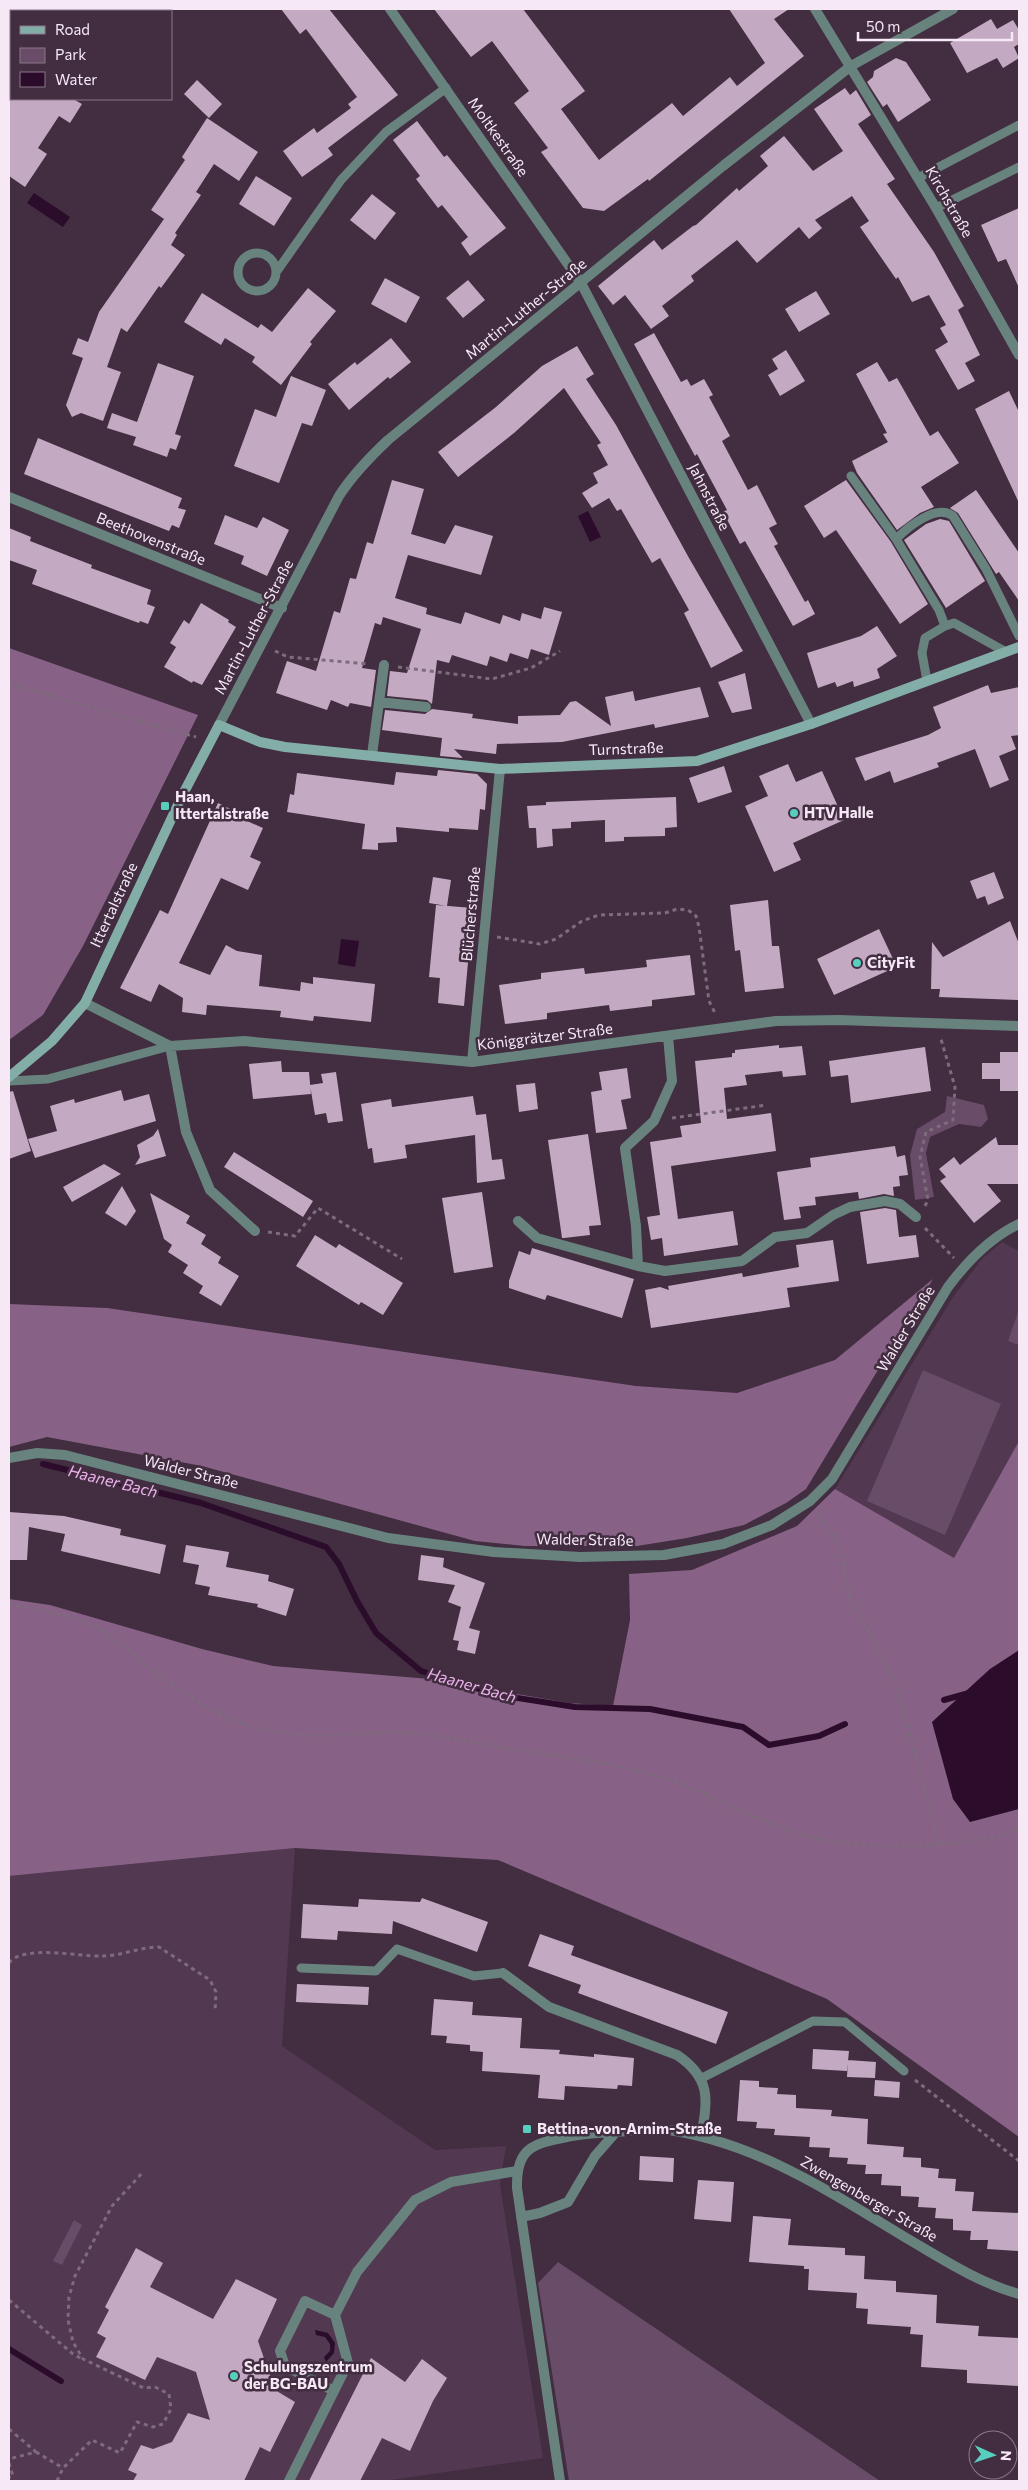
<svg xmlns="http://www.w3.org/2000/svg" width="1028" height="2490" font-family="Commissioner,sans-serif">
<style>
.built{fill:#523851}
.green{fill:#684c68}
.forest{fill:#876286}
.water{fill:#2b0c2b}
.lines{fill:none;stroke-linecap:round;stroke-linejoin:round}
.stream{stroke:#2b0c2b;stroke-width:6}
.building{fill:#c3aac2}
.path{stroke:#7e6c7d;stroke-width:3;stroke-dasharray:4 4;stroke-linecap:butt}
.service{stroke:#68837e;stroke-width:9}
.minor{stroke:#68837e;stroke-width:10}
.tertiary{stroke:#68837e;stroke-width:10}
.secondary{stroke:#83aea7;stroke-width:10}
.poi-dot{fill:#58cebf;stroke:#422d41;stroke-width:2}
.labels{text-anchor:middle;stroke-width:5;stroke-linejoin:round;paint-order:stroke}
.street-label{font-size:15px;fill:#f6e9f5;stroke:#422d41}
.poi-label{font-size:15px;font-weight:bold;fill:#f6e9f5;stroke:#422d41;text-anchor:start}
.water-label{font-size:16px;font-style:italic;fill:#ebb1ea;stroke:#422d41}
</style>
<rect width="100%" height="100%" fill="#422d41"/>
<path class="built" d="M1002,1242L1019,1251V1441L954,1559L835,1489L953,1297L982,1259Z
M295,1848L282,2046L435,2150L506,2146L500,2184L543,2458L384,2481H9V1876Z"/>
<path class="green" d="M947,1096L984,1105L988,1119L981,1127L959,1124L930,1137L926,1153L934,1197L915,1200L910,1155L917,1129L945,1112Z
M1018,1312L1019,1313V1345L1008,1341Z
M923,1370L1001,1404L945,1535L867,1501Z
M74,2220L82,2225L62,2265L53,2261Z
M558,2262L880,2481H569L538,2283Z"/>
<path class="forest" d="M9,648L198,715L83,946L43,1015L9,1040Z
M933,1279L806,1489L786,1503L744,1525L687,1538L637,1546H525L475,1541L202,1466L47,1437L9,1447V1304L107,1308L636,1386L737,1393L835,1360Z
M1019,1441V2137L827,1999L498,1860L295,1848L9,1876V1599L50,1605L202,1649L273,1666L430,1679L569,1703L613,1706L630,1620L629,1574L692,1570L797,1526L835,1489L954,1558Z"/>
<path class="water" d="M34,193L70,217L63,227L27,203Z
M588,511L601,537L590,542L578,516Z
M341,939L359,941L355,967L338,964Z
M1019,1650V1809L970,1822L953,1799L932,1722L990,1669Z
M315,2330L328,2333L335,2343L334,2353L326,2362L324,2357L330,2351V2344L325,2337L316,2335Z"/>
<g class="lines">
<path class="stream" d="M43,1464L201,1503L326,1547L339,1564L357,1601L376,1633L421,1671L498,1695L575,1707L650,1709L743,1727L769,1745L819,1736L845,1724
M944,1700L969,1693
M9,2349L61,2381"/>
</g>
<path class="building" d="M281,9H329L398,95L328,148L333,155L302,177L283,151L314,128L317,133L351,108L348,104L357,97L306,29L300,34Z
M434,9H523L585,91L561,109L599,160L672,103L683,116L730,77L737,86L765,63L729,9H789L774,19L804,56L649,181L648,179L604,211L583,208L541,152L548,148L514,103L529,91L492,41L471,57Z
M991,19L997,29L1013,20L1019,30V44L1014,47L1019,58L1003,68L997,58L967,73L950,43Z
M896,58L906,62L931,100L898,122L887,104L883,107L867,82L873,77L874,71Z
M197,80L222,104L209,118L184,94Z
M845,88L850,95L856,90L871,115L858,124L895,179L887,184L934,252L964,306L958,310L980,355L965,363L975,381L958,390L935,350L948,342L940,328L946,325L929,295L912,302L898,277L896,279L860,227L869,221L852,196L815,220L822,228L809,239L799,227L757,263L737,240L691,276L694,281L662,306L669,316L651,329L625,295L613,305L598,286L654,240L662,250L693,226L696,225L737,188L739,191L768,166L760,156L784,136L813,171L843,151L814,109Z
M9,99H73L82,104L70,123L59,116L38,148L47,154L25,187L9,176Z
M207,118L258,152L239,181L214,164L196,192L201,195L175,233L177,235L171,245L185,255L161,288L159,286L127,332L121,328L107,367L121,372L103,421L81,413L72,417L66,405L83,358L72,354L78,338L88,342L99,312L164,219L151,210L185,160L182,157Z
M417,121L444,157L447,155L506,228L470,256L461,243L468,237L442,205L438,208L416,179L420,176L393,140Z
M256,176L292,198L274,226L239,204Z
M372,194L396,213L375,240L350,220Z
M1019,208V288L1006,259L998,262L981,225Z
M385,278L420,297L406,323L371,304Z
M468,280L485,300L463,318L446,298Z
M308,288L336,311L310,342L312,344L281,385L252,362L255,357L225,338L221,345L184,322L202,293L258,328L261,324L272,332Z
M816,291L830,314L799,332L785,309Z
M654,333L681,382L687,379L691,386L704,379L713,395L709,397L730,436L722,441L748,490L757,485L777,524L769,528L778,544L774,546L805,602L808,600L815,614L793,626L745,541L740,544L723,512L727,510L697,454L695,456L634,344Z
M391,338L411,362L390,379L388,377L349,410L328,384L355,362L357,365Z
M577,346L594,374L586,379L616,425L689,558L743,651L711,668L684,613L689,610L660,558L652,563L621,509L617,511L609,498L592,508L582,493L598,483L593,473L608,465L597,445L601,443L564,388L514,433L458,477L438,452L496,407L542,366Z
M786,350L805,381L780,396L768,375L778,369L772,359Z
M877,362L889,382L897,378L930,436L938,431L959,463L921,487L934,507L920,513L897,530L857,473L852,461L888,442L883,434L887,433L856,374Z
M158,363L194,376L175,434L181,436L176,450L170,448L167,457L133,445L136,437L107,428L112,413L137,422Z
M291,376L326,390L312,426L302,423L279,483L234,466L255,409L276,417Z
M1009,391L1019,412V503L975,409Z
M38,438L182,498L178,508L186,510L179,528L172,525L169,531L24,474Z
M392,480L424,489L411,534L445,544L455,525L493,536L481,575L408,555L395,598L427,608L426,614L461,624L465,612L500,624L503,615L520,621L522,613L541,619L544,607L562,612L549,655L531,649L528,659L510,653L507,662L490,656L487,666L452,655L449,663L437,660L432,704L427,700L387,696L390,671L407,673L421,629L383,617L381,625L375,623L362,668L376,670L371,707L350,703L348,707L331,700L327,710L276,693L287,661L316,671L334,611L340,613L350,578L356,579L367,542L373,544Z
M846,480L891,542L928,604L900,624L836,530L824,538L804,506Z
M976,490L1019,553V601L999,572L996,574L958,513L950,508Z
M225,515L257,528L263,517L289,530L267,576L241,564L244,556L214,544Z
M940,519L949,521L985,581L946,608L904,540L926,524Z
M9,528L31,537L30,541L92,565L91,568L151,590L147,604L155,607L148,624L140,621L139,623L32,584L37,570L9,560Z
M201,603L229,620L228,622L236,627L202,685L193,681L192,683L164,667L176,647L170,643L184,620L189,624Z
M877,626L897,656L877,669L880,678L854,687L853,681L837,687L835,682L818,688L807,653L861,636Z
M745,673L752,709L732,713L718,682Z
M988,685L991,693L1019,687V735L1011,736L1016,749L999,756L1009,780L990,788L975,749L937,763L939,767L894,783L890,771L865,781L855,758L928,735L941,728L933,707Z
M700,687L709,717L655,728L654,724L562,742L497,744L496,754L454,749L463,758L440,756L442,738L382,730L385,710L425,714L432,709L473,714L472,718L518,724V716L560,715L570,702L576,701L611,726L605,697L633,691L635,701Z
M788,764L796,782L822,771L844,820L793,843L801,860L774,872L745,806L768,796L759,776Z
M724,766L732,792L698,803L689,778Z
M438,770L477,774L487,784L485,810L480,809L478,830L449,828V832L396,827L397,842L378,843V850L362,849L365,824L287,812L290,794L294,795L297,773L394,785L396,772L437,776Z
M676,797L677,827L665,828V836L624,837V841L605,842V820L571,822V828L552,829L553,846L537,848L536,828H529L527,806L546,805V802Z
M218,803L249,818L247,821L263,828L250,857L261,862L248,890L221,878L179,963L210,975L226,945L237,951L262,955L259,986L300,991L301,982L313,984V977L375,984L371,1022L314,1016L313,1021L280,1017L281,1011L207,1005L206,1015L182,1012L183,998L159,984L151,1002L120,988L160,910L168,914Z
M994,872L1004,898L988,905L985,896L977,899L970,881Z
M433,877L451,880L447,906L429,903Z
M768,900L772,946H779L784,988L745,992L740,950L735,951L730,905Z
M436,905L473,908L464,1006L438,1003L440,978L429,977Z
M1010,921L1019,944L1018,1000L939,997L940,989H931L932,942L943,957Z
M879,929L894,961V968L834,995L817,959Z
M690,955L695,995L652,1000V1006L610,1011L609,1005L547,1013V1019L505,1024L499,985L541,979V973L584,968L585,974L647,967L646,960Z
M779,1045V1048L802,1046L806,1075L783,1077L782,1071L745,1075L747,1085L724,1088L727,1119L771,1113L776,1151L671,1166L678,1219L733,1211L738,1245L664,1256L662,1238L651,1240L647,1217L660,1215L650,1142L682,1137L680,1126L701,1123L695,1061L732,1057V1053H735V1050Z
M925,1047L931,1091L851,1103L848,1075L831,1077L829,1061Z
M1000,1052H1019V1091H1000V1079H982V1063H1000Z
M281,1061L282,1072H309L311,1094L253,1099L249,1064Z
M627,1068L631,1098L621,1100L627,1129L596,1133L591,1092L602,1090L599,1072Z
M336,1072L343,1121L328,1123L326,1113L315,1115L310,1085L323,1083L321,1074Z
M535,1083L538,1109L519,1112L516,1085Z
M121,1090L124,1101L149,1094L156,1121L35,1158L28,1139L57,1131L50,1106L74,1099L75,1103Z
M13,1091L31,1151L9,1159V1092Z
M473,1096L476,1115L486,1114L492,1160L502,1159L505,1179L477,1183L475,1135L405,1145L407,1158L374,1163L372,1148L368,1149L361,1104L391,1099L392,1107Z
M158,1129L166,1156L135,1165L140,1157L137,1145L153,1136Z
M588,1134L601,1225L589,1226L590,1235L564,1238H562L548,1140Z
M996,1137L998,1145H1019V1184H987L1001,1201L974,1223L940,1181L946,1177L939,1169L954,1157L960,1165Z
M895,1146L897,1157L905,1155L908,1175L899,1176L900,1186L893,1187L894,1196L884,1194L859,1199L858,1192L815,1197L816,1205L799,1207L801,1218L784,1220L777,1172L811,1167L810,1158Z
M234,1152L313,1201L303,1217L224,1167Z
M104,1164L121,1174L72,1202L63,1187Z
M122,1186L136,1211L126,1226L105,1213Z
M482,1192L493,1267L454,1273L442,1198Z
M150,1193L190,1216L186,1223L206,1235L201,1244L221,1257L218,1263L239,1276L221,1306L199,1293L203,1286L183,1273L188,1265L168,1252L172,1245L164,1239Z
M885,1208L896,1210L899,1237L916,1235L919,1257L867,1264L860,1212Z
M315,1235L336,1248L339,1244L403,1283L383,1315L361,1302L359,1305L296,1266Z
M833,1240L839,1281L787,1288L790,1307L651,1328L645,1290L660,1287L669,1290L668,1286L742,1273L743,1277L799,1267L796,1245Z
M532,1248L634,1279L622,1318L547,1295L545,1300L509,1288V1281L519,1251L530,1255Z
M9,1512L64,1516L121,1529L120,1535L166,1545L160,1574L61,1551L65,1534L29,1527L27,1560H9Z
M186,1545L229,1552L226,1567L269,1575L268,1581L294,1589L286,1616L257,1607L258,1604L208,1595L210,1587L195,1584L199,1565L183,1562Z
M421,1555L444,1558L443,1567L485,1583L469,1628L480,1631L475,1654L457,1650L459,1641L453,1640L461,1607L448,1602L455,1585L418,1580Z
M422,1898L488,1922L477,1952L393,1921L392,1934L338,1931L337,1940L301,1938L303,1904L358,1907L359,1899L420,1902Z
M540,1934L574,1946L571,1955L728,2012L716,2044L578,1993L581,1985L528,1966Z
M297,1984L369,1987L368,2005L296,2002Z
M434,1999L473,2002L472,2015L522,2018L520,2048L560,2050L559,2054L594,2057V2054L634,2058L632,2086L618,2085L617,2089L565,2086L564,2100L538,2098L540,2075L482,2071L483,2052L470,2051V2045L446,2043L447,2036L431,2035Z
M813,2049L849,2051L847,2071L812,2069Z
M848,2060L876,2062L875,2078L847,2077Z
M740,2080L759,2081V2087L778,2088L777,2094L796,2095V2108L832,2110L831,2116L868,2119L867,2144L904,2147L903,2157L921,2158V2167L939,2169L938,2178L956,2179L955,2191L974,2192L972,2211L1019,2213V2251L987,2249L988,2240H970L971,2231L953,2230V2219L935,2218L936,2208L918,2207L919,2197L901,2196V2186L881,2185L882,2174H865L866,2165L847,2164L848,2158L829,2157L830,2148L809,2147L810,2137L774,2135L775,2129L756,2128L757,2122L737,2121Z
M875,2080L900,2082L899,2098L874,2096Z
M640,2156L674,2158L673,2182L639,2180Z
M698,2180L734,2182L731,2222L694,2219Z
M753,2216L791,2219L788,2245L845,2248V2255L865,2256L864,2279L896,2281V2292L937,2295L936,2323L979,2326L978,2336L1019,2338V2386L967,2383V2370L921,2367L923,2335L910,2334L911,2327L867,2324L868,2309L856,2308L857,2293L808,2290L809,2269H804V2266L749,2262Z
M136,2248L163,2263L150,2287L213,2319L236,2279L277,2299L258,2341L275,2390L295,2402L270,2452L260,2447L244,2481H133L137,2474L128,2470L141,2445L153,2449L172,2442L188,2413L210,2420L196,2372L157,2357L145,2380L96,2357L106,2338L97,2333L109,2310L105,2307Z
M371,2358L405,2382L422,2359L447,2378L433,2401L410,2451L382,2438L360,2481H309Z"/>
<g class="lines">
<path class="path" d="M275,651L288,657L369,664
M398,667L492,679L531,668L560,651
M9,684L196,737
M497,937L540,944L556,939L582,921L599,915L665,913L677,909L688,910L696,916L699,927L709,1001L716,1015
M672,1118L767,1105
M925,1206L928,1200L920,1157L926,1132L953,1120L955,1087L941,1039
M925,1228L954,1258
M268,1232L295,1236L318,1208L402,1259
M818,1513L840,1546L849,1595L896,1684L939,1843
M9,1604C38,1610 70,1615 96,1627C116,1637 130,1653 147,1666C178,1690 216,1716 253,1727C308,1744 367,1728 423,1734C455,1738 486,1745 518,1750C571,1758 624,1764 675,1782C705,1792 733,1809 763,1820C782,1828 804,1837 824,1840C876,1850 970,1848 1019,1829
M9,1963C23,1944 80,1957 102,1956C121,1956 140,1947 159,1947L210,1980L216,1992L215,2012
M915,2080L1019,2161
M9,2300L73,2354L82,2359
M9,2429L36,2452L9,2459
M36,2452L63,2468
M9,2463L13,2476L9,2477
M57,2481L63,2468L92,2440L120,2453L137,2422L153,2427L163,2424L171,2409L169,2394L155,2387L144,2388L83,2359L73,2342L68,2320L69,2297L75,2276L112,2206L143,2172"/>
<path class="service" d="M918,178L1019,125
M936,208L1019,167
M238 272a19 19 0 1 1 38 0a19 19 0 1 1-38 0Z
M277,271L341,180L386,132L446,88
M851,476L896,539
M1006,652L954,623L945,626L939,610L896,539C908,527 937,503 953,516L986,569L1019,636
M927,681L922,653L925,638L945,626
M9,1081L48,1079L170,1046
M301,1968L376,1971L397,1949L474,1976L503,1973
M702,2078L813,2021L845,2022L904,2071"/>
<path class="minor" d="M390,9L581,283L811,724
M815,9L936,208L1019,355
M9,497L282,608
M379,702L426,707
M372,755L384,665
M85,1003L170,1046L244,1041L472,1062L776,1021L839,1020L1019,1026
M170,1046L186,1132L210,1190L255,1231
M472,1062L500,769
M518,1221L537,1238L638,1266L636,1226L625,1148L654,1121L672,1081L668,1036
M638,1266L665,1271L742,1261L775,1237L807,1233L833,1215L850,1207L885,1201L900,1204L916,1217
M9,1458L37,1453L65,1455L388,1538L494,1552L580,1557L664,1555L723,1544L772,1525L810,1501L832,1479L948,1287C966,1263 991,1237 1019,1224
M503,1973L549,2007L677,2055C710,2077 709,2099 701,2136
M521,2217L540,2213L568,2202L595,2156L616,2132
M334,2391L285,2366L280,2351L305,2301L335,2315
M289,2481L348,2363L335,2315L357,2272L415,2200L451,2182L517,2171
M560,2481L517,2188C516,2148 532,2144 567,2137C584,2133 599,2133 616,2132C631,2131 647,2128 661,2129C753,2140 830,2192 908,2239C944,2260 979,2283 1019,2294"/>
<path class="tertiary" d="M219,725L339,496C353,474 370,457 388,440L723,166L851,66L953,9"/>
<path class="secondary" d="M9,1077L52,1041L85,1003L182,796L219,725L260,742L285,747L500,769L697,761L811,724L1019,647"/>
</g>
<g class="poi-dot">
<rect x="160" y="801" width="10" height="10" rx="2.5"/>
<circle cx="794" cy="813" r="5"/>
<circle cx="857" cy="963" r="5"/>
<rect x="522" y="2124" width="10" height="10" rx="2.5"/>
<circle cx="234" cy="2376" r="5"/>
</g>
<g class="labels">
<g class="street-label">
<text transform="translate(498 137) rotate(55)" y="5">Moltkestraße</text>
<text transform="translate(949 202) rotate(60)" y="5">Kirchstraße</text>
<text transform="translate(526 309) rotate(-39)" y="5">Martin-Luther-Straße</text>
<text transform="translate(709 497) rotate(63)" y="5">Jahnstraße</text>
<text transform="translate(151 539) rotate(22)" y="5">Beethovenstraße</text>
<text transform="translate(254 627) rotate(-62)" y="5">Martin-Luther-Straße</text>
<text transform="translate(626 749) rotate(-2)" y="5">Turnstraße</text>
<text transform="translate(114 905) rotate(-65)" y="5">Ittertalstraße</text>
<text transform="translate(471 914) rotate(-85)" y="5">Blücherstraße</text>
<text transform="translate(545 1037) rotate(-7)" y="5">Königgrätzer Straße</text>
<text transform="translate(906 1329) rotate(-59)" y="5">Walder Straße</text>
<text transform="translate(191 1472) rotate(14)" y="5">Walder Straße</text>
<text transform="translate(585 1540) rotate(1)" y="5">Walder Straße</text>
<text transform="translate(869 2199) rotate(30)" y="5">Zwengenberger Straße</text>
</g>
<g class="poi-label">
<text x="175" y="802">Haan,<tspan x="175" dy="17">Ittertalstraße</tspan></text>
<text x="804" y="818">HTV Halle</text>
<text x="867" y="968">CityFit</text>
<text x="537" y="2134">Bettina-von-Arnim-Straße</text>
<text x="244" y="2372">Schulungszentrum<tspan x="244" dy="17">der BG-BAU</tspan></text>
</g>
<g class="water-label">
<text transform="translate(113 1481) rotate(14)" y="6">Haaner Bach</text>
<text transform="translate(472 1685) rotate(16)" y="6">Haaner Bach</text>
</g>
</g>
<rect width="1028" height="2490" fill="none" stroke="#f6e9f5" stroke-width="20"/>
<rect x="10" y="10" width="162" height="90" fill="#422d41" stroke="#8a7889"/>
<rect x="20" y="26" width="25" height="8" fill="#83aea7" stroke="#8a7889"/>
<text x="55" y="35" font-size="15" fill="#f6e9f5">Road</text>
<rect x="20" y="48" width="25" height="15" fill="#684c68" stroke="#8a7889"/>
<text x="55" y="60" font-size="15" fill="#f6e9f5">Park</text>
<rect x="20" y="72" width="25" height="15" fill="#2b0c2b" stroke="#8a7889"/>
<text x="55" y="85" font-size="15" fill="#f6e9f5">Water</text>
<g transform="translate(993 2455) rotate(93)"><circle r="24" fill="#422d41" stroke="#8a7889"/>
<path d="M0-4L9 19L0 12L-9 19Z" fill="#58cebf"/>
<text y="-8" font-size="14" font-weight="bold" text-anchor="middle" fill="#f6e9f5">N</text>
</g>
<path d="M858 32v8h154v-8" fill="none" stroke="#f6e9f5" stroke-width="2.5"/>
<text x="866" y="32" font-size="15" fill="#f6e9f5" stroke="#422d41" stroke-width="4" paint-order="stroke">50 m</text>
</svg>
